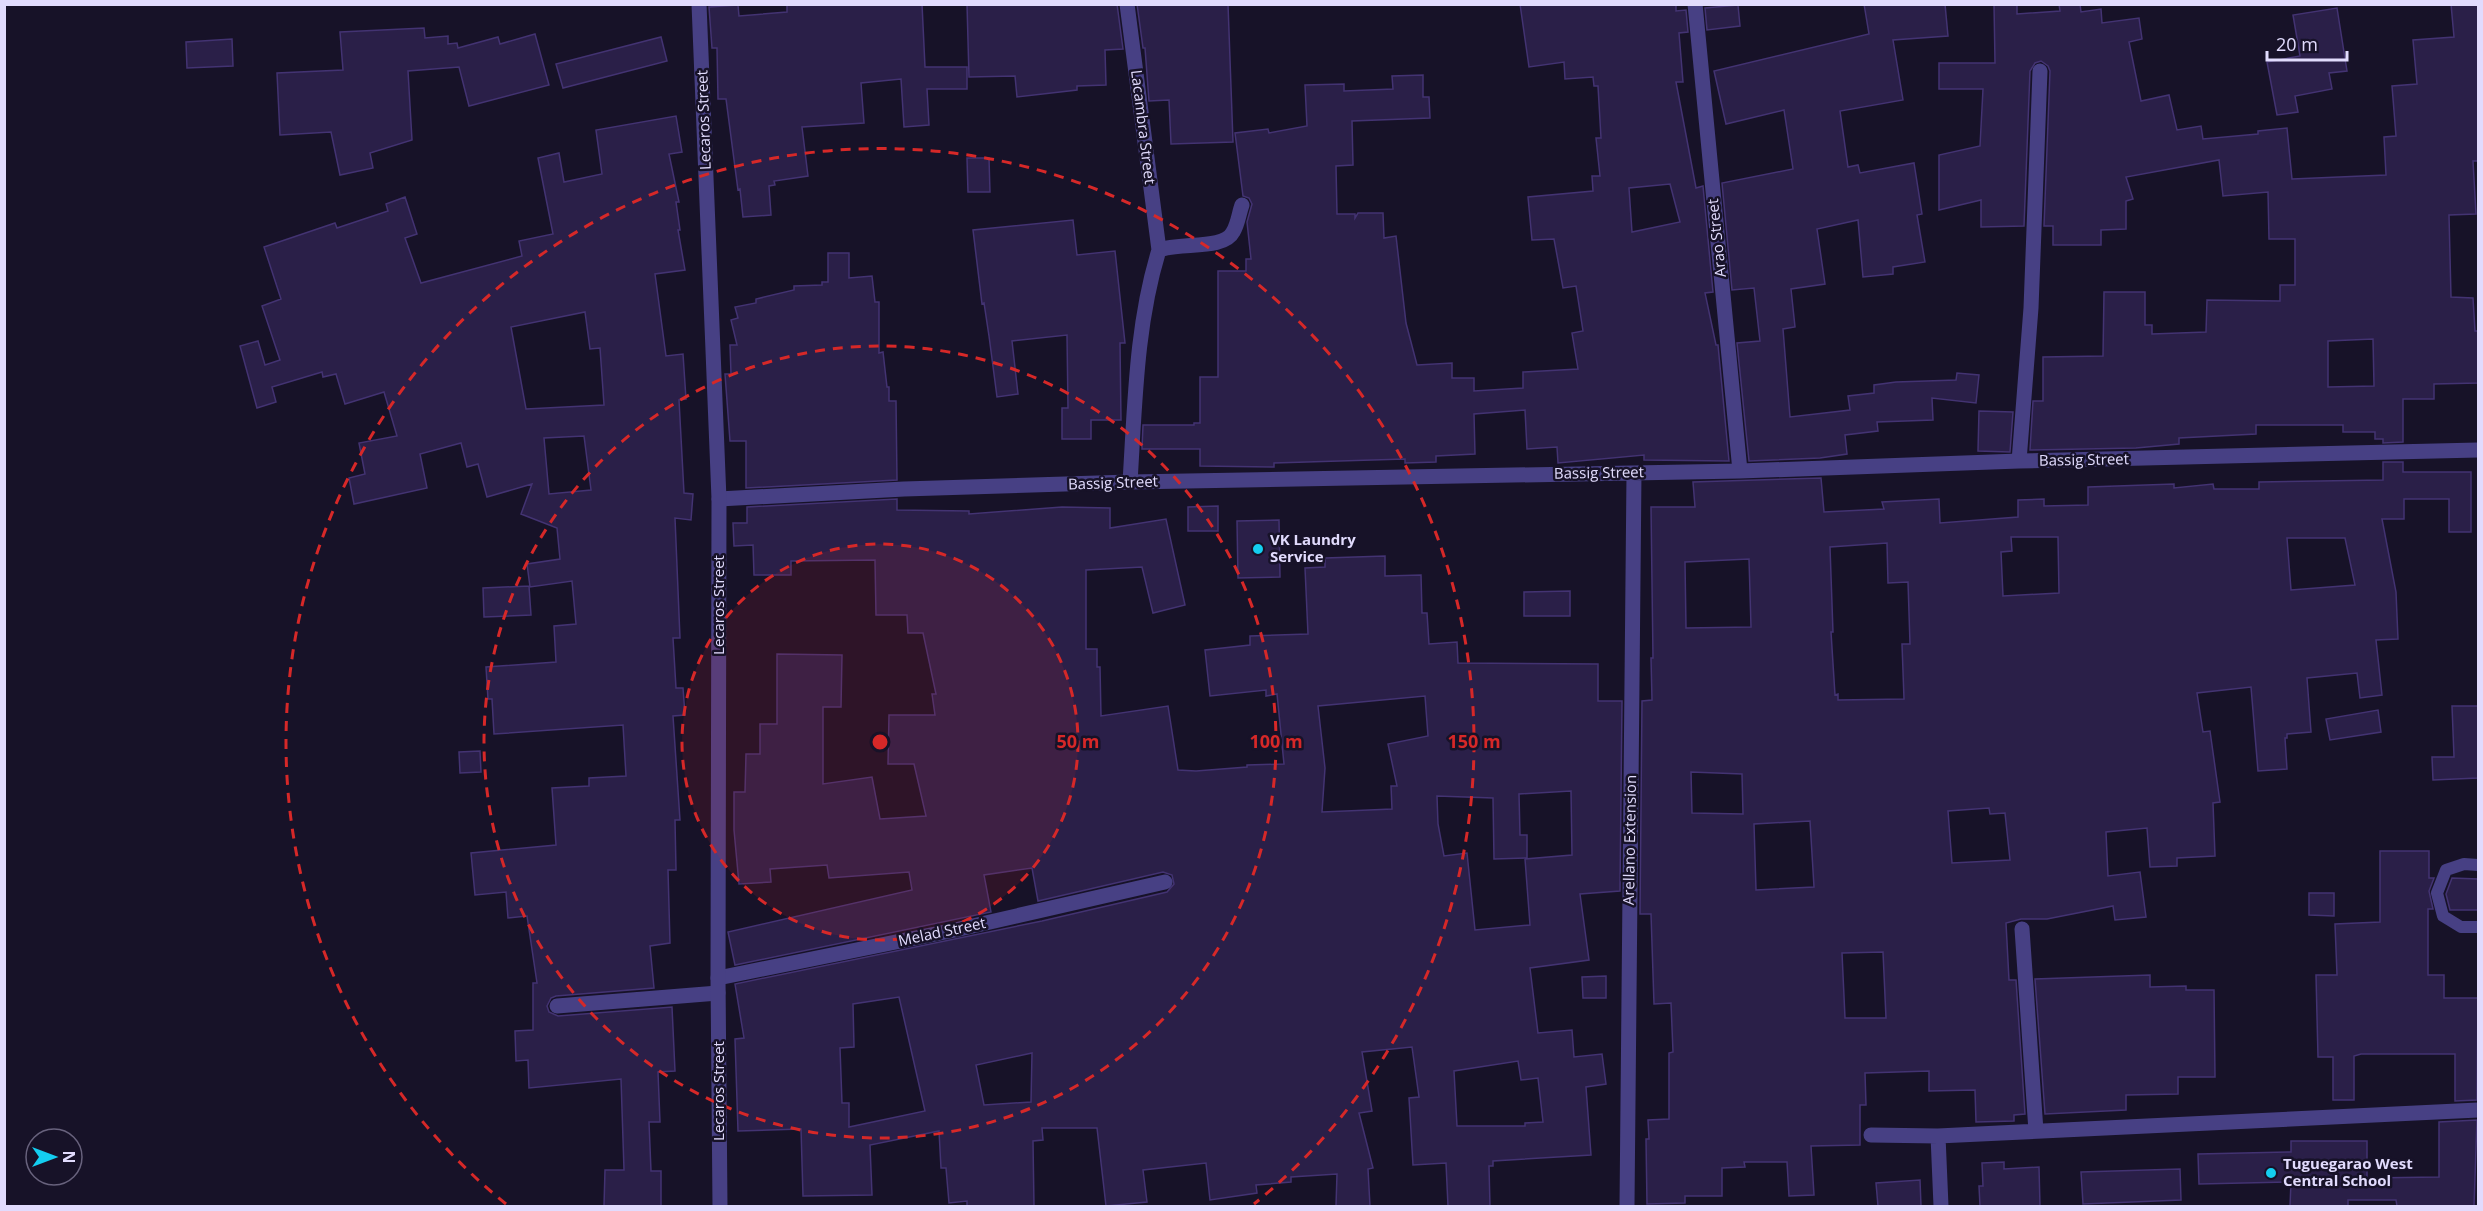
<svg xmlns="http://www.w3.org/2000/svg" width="2483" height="1211" font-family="'Open Sans',sans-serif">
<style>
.building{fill:#2a1f48;stroke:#433372;stroke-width:1.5;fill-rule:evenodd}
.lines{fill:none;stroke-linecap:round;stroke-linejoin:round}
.service{stroke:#474084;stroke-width:12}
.minor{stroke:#474084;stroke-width:15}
.tertiary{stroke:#474084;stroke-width:15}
.ring{fill:none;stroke:#d62828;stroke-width:3;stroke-dasharray:10 8}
.poi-dot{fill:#14cef0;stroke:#171228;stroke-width:2}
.labels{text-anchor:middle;stroke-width:5;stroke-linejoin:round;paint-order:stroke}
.street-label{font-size:15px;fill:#e1dbfd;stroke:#171228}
.poi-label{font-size:15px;font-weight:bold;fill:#e1dbfd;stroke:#171228;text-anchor:start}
.centre{fill:#d62828;stroke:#171228;stroke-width:3}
.ring-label{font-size:18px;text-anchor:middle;font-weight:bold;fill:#d62828;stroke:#171228;stroke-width:5;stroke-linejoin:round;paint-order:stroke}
</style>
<rect width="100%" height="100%" fill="#171228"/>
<path class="building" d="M787,4H922L925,67H967V89H927L929,125L904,127L901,79L861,83L864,123L802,127L808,176L774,181L775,185L769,186L771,215L743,217L740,189L738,190L726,99H718L717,48H712L709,7L738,5L739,16L787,12Z
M967,4H1117L1123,49L1105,50L1106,85L1077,86V90L1017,97L1015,76L969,77Z
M1137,4H1228L1233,142L1171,144L1169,100L1149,101L1145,48H1143Z
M1520,4H1676V11L1686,10L1688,32L1679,33L1683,82H1676L1696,188L1703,186L1713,292L1705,293L1716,345H1718L1729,461L1644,460V455L1558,463L1557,447L1527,449L1525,410L1474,414L1475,454L1436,456V462L1405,463V459L1274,463V467L1200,466V449H1142L1143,425H1194V423H1200V377H1218V271H1246V259H1251L1247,222L1252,204L1249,198L1243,196L1235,133L1268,129L1269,133L1307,126L1305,85L1344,84V91L1393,89L1392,76L1423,75V97H1429L1430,118L1352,121L1353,165L1336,166L1337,214H1355V218L1358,213H1383L1384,238L1396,236L1406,323L1417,365L1452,363V378H1474V391L1523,388V372L1578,369L1572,333L1583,331L1576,286L1563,288L1554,239L1532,240L1528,197L1593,191L1592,176H1600L1596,138H1601L1598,86H1594L1593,77L1565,79L1564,62L1529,67ZM1670,184L1680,222L1632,232L1629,188Z
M1864,4H1945L1948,36L1893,40L1903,100L1840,111L1848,167L1858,165L1860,173L1914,163L1922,214L1917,215L1925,262L1893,267V274L1863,277L1858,220L1817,229L1825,284L1791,289L1795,327L1783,329L1790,417L1850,410L1848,396L1874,393V385L1896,382L1956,380L1957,373L1979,375L1976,403L1932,398L1933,420L1877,422L1878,431L1845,435L1847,454L1820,458L1749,461L1737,343L1760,341L1754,288L1732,290L1722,183L1793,169L1784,110L1726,124L1714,71L1869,34Z
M1994,4H2017V14L2060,11L2059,4H2080L2081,12L2101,9L2102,23L2139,18L2142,39L2129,42L2141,101L2169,95L2177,130L2201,126L2203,139L2258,134V131L2287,128L2292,179L2386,175L2384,137L2396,136L2392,86L2417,84L2413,40L2454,37L2451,4H2478V161H2473L2476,214L2449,215L2451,297L2473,298L2475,331H2478V383L2434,384V399H2403V442L2383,443V439H2375V432H2343V425H2256V434L2179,438V444L2136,448L2030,450L2033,401H2043V357L2103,356L2104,292H2145V325H2152V334L2206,332L2207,300L2280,301V285H2295V239H2269L2268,192L2223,196L2219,160L2126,177L2133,199L2126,201V229L2101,230V245H2053V226H2044L2050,71L2048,66L2041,61L2035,63L2030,71L2024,226L1981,227V200L1939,210V155L1980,146L1983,89H1939V63H1995ZM2373,339L2374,386L2328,387V341Z
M1738,5L1740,26L1707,30L1705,8Z
M2337,8L2347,71L2329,73L2332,89L2295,96L2298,112L2277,115L2267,62L2300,56L2293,15Z
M424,28L425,38L448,36V44L457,43L458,48L498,37L500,44L535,34L549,85L469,106L459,67L408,71L412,140L370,153L373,168L340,175L331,132L280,135L277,73L343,70L340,32Z
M661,37L667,61L563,88L556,64Z
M232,39L233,66L187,68L186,42Z
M676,116L682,152L669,154L679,202H676L680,230H678L685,270L655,274L666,356L683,354L686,399L679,400L684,493L693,494L691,520L675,518L680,638H673L676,688H683L685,715L673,716L680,820H675L676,870H668L670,943L650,946L654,988L556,996L551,998L547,1006L549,1012L558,1016L672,1007L675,1071L658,1072L660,1122H649L651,1171H661V1206H604L605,1170H624L621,1079L529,1088L528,1060L516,1061L515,1031L533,1030V983H537L527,916L508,918L506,892L475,895L471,853L556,845L552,788L589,786V778L626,776L623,725L494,734L492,699H488L486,667L556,662L554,626L576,624L572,581L530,587L527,564L560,559L557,528L521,514L532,484L487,497L478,464L467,467L461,443L420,454L427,488L354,504L349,478L365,474L359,443L397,436L384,392L345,404L336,374L323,377L322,372L272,387L276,402L257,408L240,346L258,341L265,365L280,360L262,306L281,299L264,247L335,223L337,228L388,211L386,204L405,197L417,234L405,238L421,283L522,256L519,241L553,234L538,158L559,153L564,182L602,174L596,130ZM585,312L590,349L600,348L604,405L526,409L511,327ZM584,436L591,490L549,494L544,438Z
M967,158H989L990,192H968Z
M1073,220L1077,255L1115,251L1125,343H1120L1121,420H1091V439H1062V408H1068L1067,335L1012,341L1018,394L997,397L989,336L984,303L982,304L973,230Z
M828,253H849V278L872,276L875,302H879V353L883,352L887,387H889V401H896L897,480L746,488V441H730L725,374H731L730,345H737L731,320L738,318L735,307L756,303V299L794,290V286L822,285V282H828Z
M1979,411L2013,412L2010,452L1978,451Z
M2383,462H2403V472H2471V532H2449V499H2404V519H2382L2396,592L2398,639L2376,640L2382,695L2360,698L2357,673L2307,678L2311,732L2287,734V738H2285L2287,769L2258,771L2251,687L2197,693L2203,732L2210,731L2220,802L2213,803L2215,856L2177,858V866L2150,867L2147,828L2106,832L2108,876L2140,872L2146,917L2115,920L2113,906L2047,919H2021L2006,923L2009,980H2016L2025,1114L2014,1115V1121L1976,1122L1975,1090L1929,1091V1071L1865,1073L1866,1105H1860V1145L1811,1146L1814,1195L1789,1196L1787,1162H1744L1745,1167L1722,1168V1196H1685V1203L1647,1204L1646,1139H1649L1648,1120L1669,1119V1053L1673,1052L1671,1003L1654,1004L1651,914H1640L1642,701L1652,700L1651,658H1653L1651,507H1695L1693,482L1821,478L1824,512L1884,509L1882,502L1939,499L1940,523L2018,517V500L2044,499V506L2088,505V487L2174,484V488L2213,484L2214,489H2259V482L2383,480ZM2011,537H2058L2059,593L2003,596L2001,552L2012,551ZM2287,538H2345L2355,585L2291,590ZM1887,543L1888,583L1908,582L1910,644H1902L1904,699L1838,700V694L1835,695L1831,632H1833L1830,547ZM1749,559L1751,627L1686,628L1685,562ZM1691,772L1742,774L1743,814L1692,813ZM1989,808L1990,814L2005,813L2010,860L1952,863L1948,811ZM1810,821L1814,887L1756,890L1754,824ZM1883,952L1886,1018H1845L1842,953Z
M897,499V510L969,511V514L1062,507L1110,508V528L1166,519L1185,605L1153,613L1142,567L1086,570V649H1097V667H1100L1101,716L1168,706L1178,770L1196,771L1247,767V765L1284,764L1277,694L1266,696V690L1210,696L1205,650L1250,645V636L1308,634L1305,568L1325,567V558L1385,556V576L1421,575L1422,613H1427L1429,644L1457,642L1458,663L1598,664V701H1622L1620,891L1580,894L1589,960L1530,968L1538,1033L1572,1030L1574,1057L1602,1054L1606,1084L1586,1087L1591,1155L1493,1161V1166H1489L1490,1206H1448L1446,1163L1413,1165L1409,1098L1419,1097L1412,1047L1362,1052L1372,1111L1359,1113L1373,1168L1368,1169L1370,1206H1336L1337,1174L1291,1177V1182L1256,1185L1257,1193L1210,1200L1206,1163L1143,1170L1147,1202L1106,1206L1097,1128H1042L1043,1140L1033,1141L1034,1206H967V1201L949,1203L946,1168H941L939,1131L870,1145L872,1195L803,1196L801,1129L738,1131L735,1039L744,1038L735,984L1042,921L1167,892L1174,884L1172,875L1163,872L1038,901L1032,868L984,875L991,912L735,965L728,932L912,890L909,872L829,878L827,865L770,869L771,882L739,884L734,830V792H745L746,754H760V724H777V654L842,655L841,707H823V784L872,777L880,819L926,816L914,764H888L889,715H935L932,694H936L923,633H908L907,615H876L875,560L791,561V575H754L753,545L734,546L733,523H747V507ZM1425,696L1428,736L1388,744L1397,786H1391L1392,809L1322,812L1325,768L1318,706ZM1571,791L1572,855L1525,859L1530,925L1475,930L1467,853L1444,856L1438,824L1437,796L1493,798L1494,859L1527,858V835H1520L1519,794ZM899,997L925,1111L849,1127V1103H842L840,1048L854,1047L853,1004ZM1032,1053L1031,1102L984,1105L976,1065ZM1518,1061L1521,1080L1538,1078L1543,1122L1525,1123V1126H1457L1454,1071Z
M1218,506V531H1188V507Z
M1279,520L1280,577L1238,578L1237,521Z
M529,586L531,615L484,617L483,588Z
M1570,591V616H1524V592Z
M2452,706H2478V778L2433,780L2432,757H2454Z
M2378,710L2381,732L2330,740L2326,719Z
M480,751L481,772L460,773L459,752Z
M2380,851H2429V878H2434L2429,891L2433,909H2428V975H2444V998H2478L2477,1100L2455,1101V1054H2361L2354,1056V1100H2333V1057H2318L2316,975H2337L2335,924L2380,922Z
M2452,878L2478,879V910H2450L2446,894Z
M2309,893H2334V916L2309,915Z
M2150,975V987L2186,986V990H2214L2215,1077H2178V1094L2126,1095V1110L2045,1114L2035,979Z
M1606,976V998H1583L1582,977Z
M2477,1120L2474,1206H2397L2396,1200H2348V1206H2290L2291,1182L2199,1184L2198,1154L2291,1152V1141H2367V1178L2439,1177V1122Z
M2004,1162V1169L2039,1167L2040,1206H1980L1979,1186H1983L1982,1163Z
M2180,1169L2181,1200L2083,1204L2081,1172Z
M1920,1180L1921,1206H1878L1876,1183Z"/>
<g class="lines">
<path class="service" d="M2478,865L2464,864L2446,870L2437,893L2443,916L2461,927H2478"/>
<path class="minor" d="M1127,4L1159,250
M1695,4L1740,471
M2019,461L2031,308L2040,71
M1130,482C1135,404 1136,324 1159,250C1181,242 1224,250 1233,232C1238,224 1239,213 1242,205
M719,499L904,489L1130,482L1740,471L2019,461L2478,450
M2022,929L2036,1131
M718,978L955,930L1165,882
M557,1006L718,993
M1871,1135L1938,1136L2478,1110
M1938,1136L1941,1206
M1627,1206L1634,473"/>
<path class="tertiary" d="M699,4L719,499L718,978L720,1206"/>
</g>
<circle cx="880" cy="742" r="198" fill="#d62828" fill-opacity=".12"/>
<g class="ring">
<circle cx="880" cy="742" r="198"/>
<circle cx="880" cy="742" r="396"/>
<path d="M506 1204A594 594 0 1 1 1254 1204"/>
</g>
<g class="poi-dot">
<circle cx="1258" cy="549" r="6"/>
<circle cx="2271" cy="1173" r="6"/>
</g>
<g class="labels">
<g class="street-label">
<text transform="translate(704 120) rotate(-92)" y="5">Lecaros Street</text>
<text transform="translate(1143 127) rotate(83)" y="5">Lacambra Street</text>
<text transform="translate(1717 238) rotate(-96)" y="5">Arao Street</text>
<text transform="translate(2084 460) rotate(-1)" y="5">Bassig Street</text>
<text transform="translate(1599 473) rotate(-1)" y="5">Bassig Street</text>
<text transform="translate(1113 483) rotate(-2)" y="5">Bassig Street</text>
<text transform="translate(719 605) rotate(-90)" y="5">Lecaros Street</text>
<text transform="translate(1630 840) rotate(-89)" y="5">Arellano Extension</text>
<text transform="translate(942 932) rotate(-12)" y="5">Melad Street</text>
<text transform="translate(719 1091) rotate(-90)" y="5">Lecaros Street</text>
</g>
<g class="poi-label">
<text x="1270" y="545">VK Laundry<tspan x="1270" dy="17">Service</tspan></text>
<text x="2283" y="1169">Tuguegarao West<tspan x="2283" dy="17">Central School</tspan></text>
</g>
</g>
<circle cx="880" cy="742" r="9" class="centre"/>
<g class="ring-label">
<text x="1078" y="748">50 m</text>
<text x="1276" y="748">100 m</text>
<text x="1474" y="748">150 m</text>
</g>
<rect width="2483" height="1211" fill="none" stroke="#e1dbfd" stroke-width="12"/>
<g transform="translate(54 1157) rotate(90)"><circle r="28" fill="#171228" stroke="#68627d" stroke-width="1.5"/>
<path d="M0-4.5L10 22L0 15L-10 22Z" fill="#14cef0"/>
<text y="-9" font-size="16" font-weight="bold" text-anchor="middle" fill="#e1dbfd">N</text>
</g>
<path d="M2267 51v9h80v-9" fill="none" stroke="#e1dbfd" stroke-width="3"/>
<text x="2276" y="51" font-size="18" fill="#e1dbfd" stroke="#171228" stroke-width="4.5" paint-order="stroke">20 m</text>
</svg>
